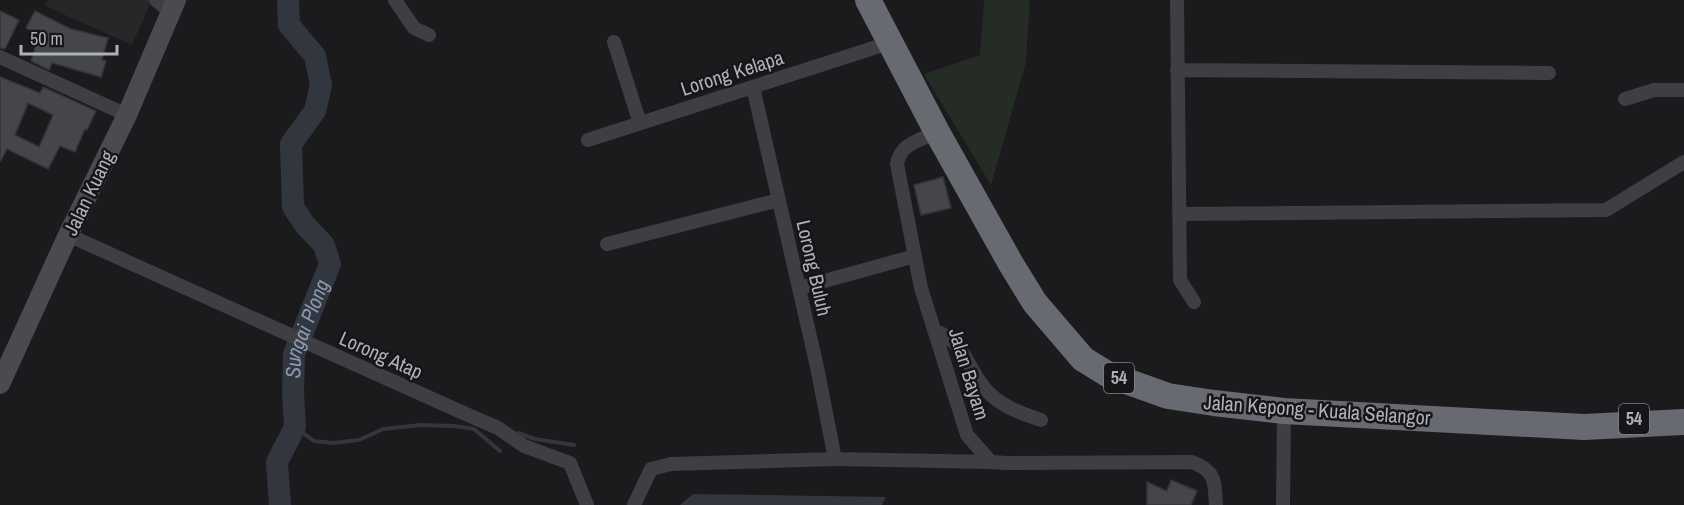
<svg xmlns="http://www.w3.org/2000/svg" width="1684" height="505" font-family="'Archivo Narrow',sans-serif">
<style>
.built{fill:#272729}
.green{fill:#252c26}
.water{fill:#32373f}
.lines{fill:none;stroke-linecap:round;stroke-linejoin:round}
.stream{stroke:#32373f;stroke-width:4}
.river{stroke:#32373f;stroke-width:22}
.building{fill:#454649;stroke:#353538;stroke-width:1.5;fill-rule:evenodd}
.street{stroke:#3e3e43;stroke-width:14}
.secondary{stroke:#4a4b51;stroke-width:20}
.highway{stroke:#686a71;stroke-width:26}
.labels{text-anchor:middle;stroke-width:5;stroke-linejoin:round;paint-order:stroke}
.shield{fill:#161517;stroke:#808289;stroke-width:1.5}
.shield-label{font-size:18px;font-weight:bold;fill:#aeb1ba}
.street-label{font-size:20px;fill:#aeb1ba;stroke:#161517}
.water-label{font-size:21px;font-style:italic;fill:#8a9ab1;stroke:#161517}
</style>
<rect width="100%" height="100%" fill="#1b1a1c"/>
<path class="built" d="M48,0H152L132,45L45,6Z"/>
<path class="green" d="M984,0H1030L1026,62L991,185L924,74L980,55Z"/>
<path class="water" d="M693,494L886,497L882,505H680Z"/>
<g class="lines">
<path class="stream" d="M295,427L314,441L333,443L359,440L383,429L421,425L454,426L474,429L500,451
M514,436L518,433L535,439L574,445"/>
<path class="river" id="s1" d="M280,505L277,462L295,427L293,393L294,354L330,264L324,245L305,225L293,207L291,144L315,111L321,85L315,56L289,25L288,0"/>
</g>
<path class="building" d="M0,11L19,20L5,49L0,48Z
M35,11L71,29L108,38L102,60L106,61L101,77L52,63L49,70L31,61L39,35L26,28Z
M0,77L40,93L43,87L96,111L87,130L85,129L75,152L60,146L48,169L7,149L0,162ZM28,103L53,115L39,147L15,135Z
M943,177L951,208L921,215L914,185Z
M1171,480L1197,491L1191,505H1147V482L1167,491Z"/>
<g class="lines">
<path class="street" d="M156,0L171,13
M395,0L414,28L429,35
M1177,0L1180,280L1194,302
M614,42L640,123
M0,57L127,115
M1177,70L1549,73
M753,87L817,367L835,459
M1625,99L1654,90H1684
M937,132C920,140 900,144 897,164L921,288L967,435L991,462
M588,140L889,43
M1180,214L1606,210L1684,162
M68,235L459,411L498,428L524,446L570,463L587,505
M607,244L779,200
M799,288L915,256
M936,331C967,344 967,369 987,391C1002,407 1021,413 1041,420
M634,505L651,469L671,464L835,459L991,462L1007,463L1192,462C1217,472 1214,481 1216,505
M1283,505L1284,411"/>
<path class="secondary" d="M0,384L68,235L127,115L176,0"/>
<path class="highway" d="M868,0L937,132L1011,264L1035,303L1083,359L1109,375L1168,396L1214,403L1284,411L1584,427L1684,422"/>
</g>
<g class="labels">
<g class="shield">
<rect x="1104" y="363" width="30" height="30" rx="4.5"/>
<rect x="1619" y="404" width="30" height="30" rx="4.5"/>
</g>
<g class="shield-label">
<text x="1119" y="384">54</text>
<text x="1634" y="425">54</text>
</g>
<g class="street-label">
<text transform="translate(732 73) rotate(-18)" y="7">Lorong Kelapa</text>
<text transform="translate(89 193) rotate(-64)" y="7">Jalan Kuang</text>
<text transform="translate(814 268) rotate(77)" y="7">Lorong Buluh</text>
<text transform="translate(381 355) rotate(24)" y="7">Lorong Atap</text>
<text transform="translate(969 374) rotate(73)" y="7">Jalan Bayam</text>
<text transform="translate(1317 410) rotate(4)" y="7">Jalan Kepong - Kuala Selangor</text>
</g>
<g class="water-label">
<text dy="7" stroke="none"><textPath href="#s1" startOffset="183">Sungai Plong</textPath></text>
</g>
</g>
<path d="M21 45v9h96v-9" fill="none" stroke="#aeb1ba" stroke-width="3"/>
<text x="30" y="45" font-size="18" fill="#aeb1ba" stroke="#161517" stroke-width="4.5" paint-order="stroke">50 m</text>
</svg>
